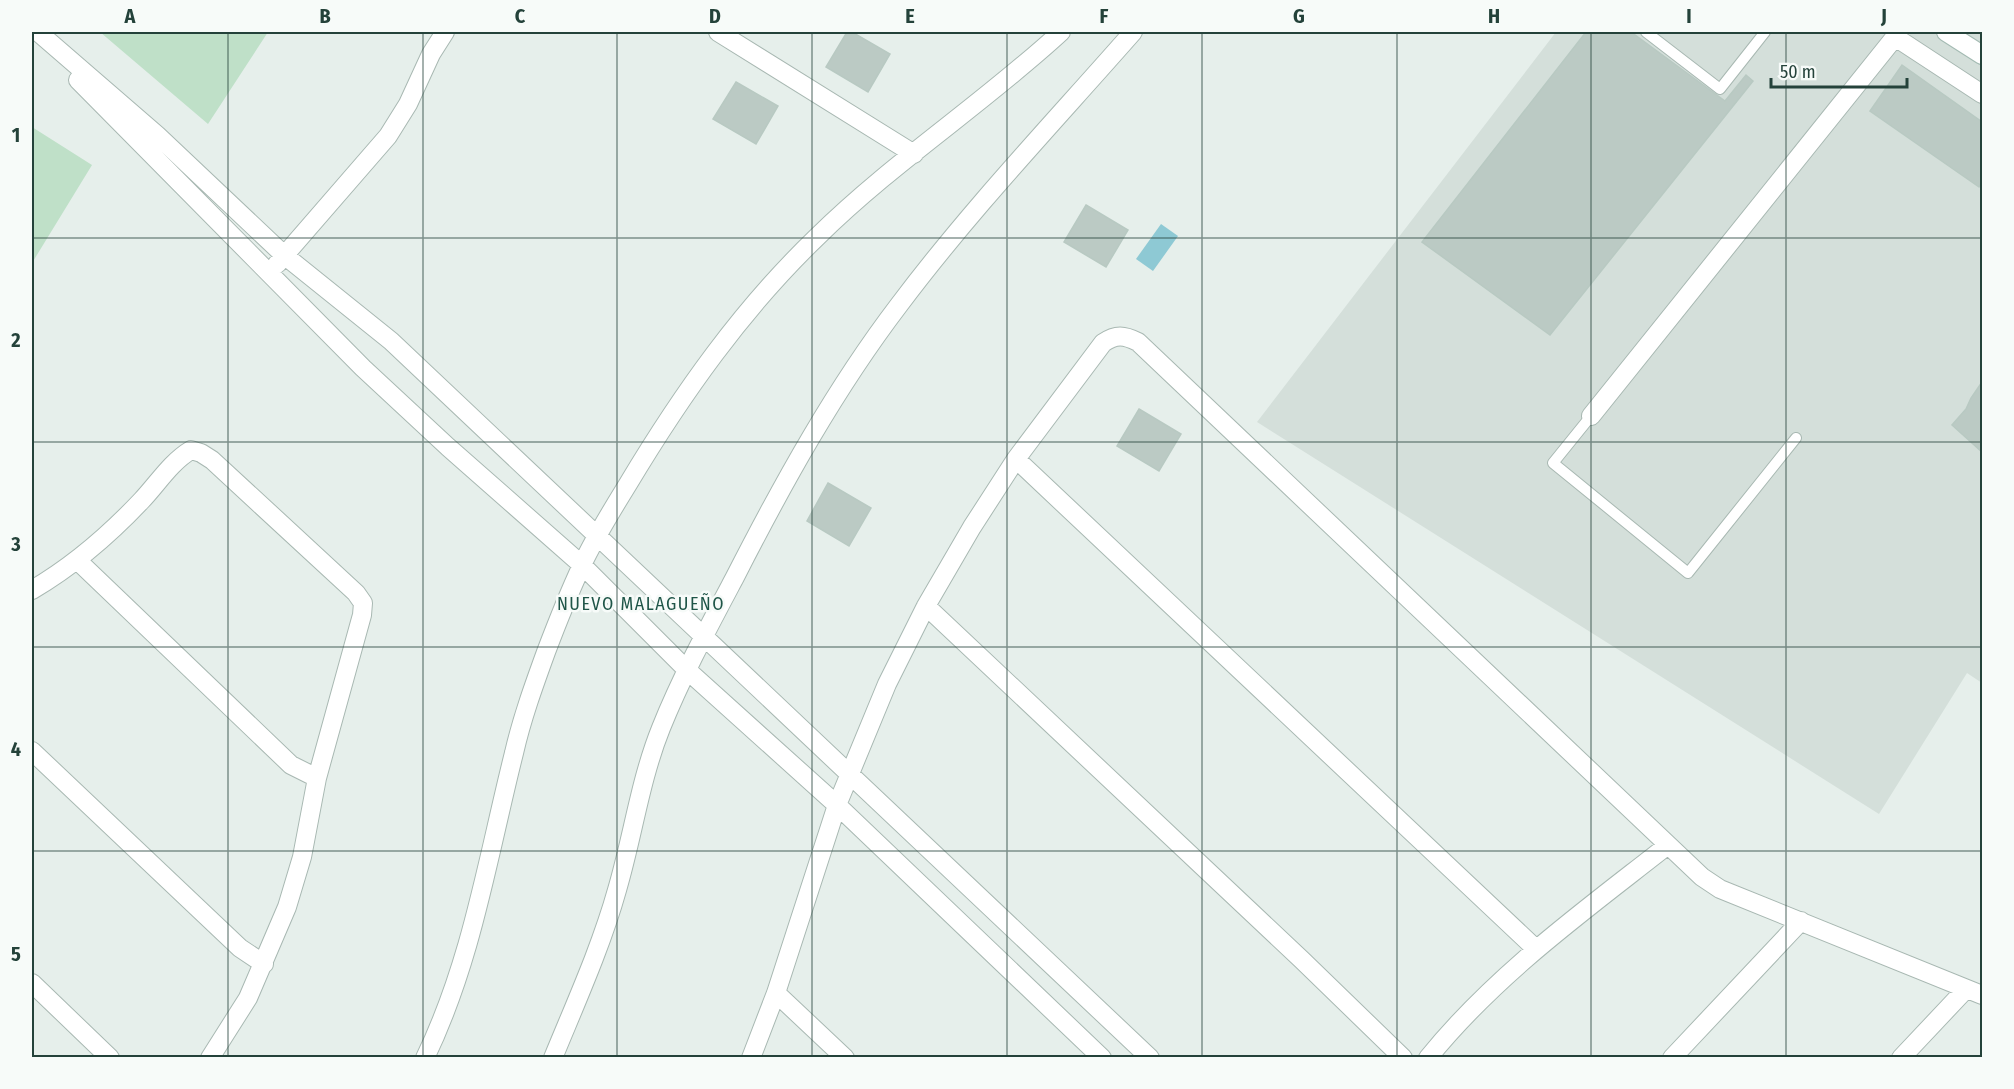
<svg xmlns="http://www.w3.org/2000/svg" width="2014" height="1089" font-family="'Fira Sans Condensed',sans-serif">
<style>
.built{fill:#d4dfda}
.green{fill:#bfe0c8}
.water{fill:#8ec9d4}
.building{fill:#bbcac4;stroke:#b8c9c2;stroke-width:1.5}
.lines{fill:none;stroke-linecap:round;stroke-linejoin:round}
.service-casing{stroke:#a8b8b2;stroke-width:12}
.minor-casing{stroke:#a8b8b2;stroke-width:20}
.secondary-casing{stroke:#a4bbb3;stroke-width:20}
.service{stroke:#fff;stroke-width:10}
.minor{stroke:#fff;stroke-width:18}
.secondary{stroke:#fff;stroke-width:18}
.grid{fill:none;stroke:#24423a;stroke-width:1.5;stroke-opacity:0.55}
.labels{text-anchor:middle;stroke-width:5;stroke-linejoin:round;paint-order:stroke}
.neighbourhood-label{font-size:18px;letter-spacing:1.5px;fill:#1f5548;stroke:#f7fbf9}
.neatline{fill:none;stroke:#24423a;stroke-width:2}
.grid-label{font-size:20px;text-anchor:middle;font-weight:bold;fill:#24423a}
</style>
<rect width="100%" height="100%" fill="#e6efeb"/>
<path class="built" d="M1556,32H1982V683L1967,673L1879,814L1257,422Z"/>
<path class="green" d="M100,32H268L208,124Z
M32,127L92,165L32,263Z"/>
<path class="water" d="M1161,224L1178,236L1153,271L1136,259Z"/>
<path class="building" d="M847,32H852L890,54L868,92L826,67Z
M1586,32H1631L1725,101L1746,75L1753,81L1550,335L1422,242Z
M1902,65L1982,122V181L1979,187L1870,111Z
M736,82L778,106L756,144L713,119Z
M1086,205L1128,230L1106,267L1064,242Z
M1982,382V452L1952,425L1966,409L1971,398Z
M1139,409L1181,434L1159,471L1117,446Z
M828,483L871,508L849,546L807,521Z"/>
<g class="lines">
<defs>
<path id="service" d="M1646,32L1720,89L1765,32
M1591,416L1553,463L1688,573L1796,438"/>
<path id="minor" d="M38,32L157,135L284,255L391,341L1150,1058
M718,32L914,154
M1895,37L1982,94
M78,80L363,368L448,447L582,565L687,670L837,805L1102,1058
M277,264L388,136L408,104L431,54L445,32
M1591,416L1899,32
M1016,459L1536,949
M77,560L291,765L317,778
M32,590C73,566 110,534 142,500C158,483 171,462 191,450L201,453L212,460L356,593L363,603L362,615L317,778L302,857L287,907L248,998L210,1058
M926,606L1302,960L1403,1058
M32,751L240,948L264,964
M32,983L110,1058
M776,993L845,1058
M425,1058C472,961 488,856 514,753C522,718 534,685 546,652C557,623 569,593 582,565C595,537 612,510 628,484C682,394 742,309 817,237C893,162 983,104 1061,32
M553,1058C576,1002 601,947 617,890C633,836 640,780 661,728C682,676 709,626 735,577C783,483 835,389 899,305C971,209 1054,122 1133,32
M751,1058L776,993L837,805L887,684L926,606L972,527L1016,459L1103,343C1116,334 1124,335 1138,342L1702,877L1720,889L1982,995
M1428,1058C1496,974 1584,911 1668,845
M1672,1058L1801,921
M1901,1058L1966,989"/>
<path id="secondary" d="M1946,32L1982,55"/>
</defs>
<use href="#service" class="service-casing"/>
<use href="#minor" class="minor-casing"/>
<use href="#secondary" class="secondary-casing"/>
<use href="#service" class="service"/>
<use href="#minor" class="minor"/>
<use href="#secondary" class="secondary"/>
</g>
<path class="grid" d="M228,32V1058M423,32V1058M617,32V1058M812,32V1058M1007,32V1058M1202,32V1058M1397,32V1058M1591,32V1058M1786,32V1058M32,238H1982M32,442H1982M32,647H1982M32,851H1982"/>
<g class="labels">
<g class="neighbourhood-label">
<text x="641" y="610">NUEVO MALAGUEÑO</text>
</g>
</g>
<rect width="2014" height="1089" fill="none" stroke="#f7fbf9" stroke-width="66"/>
<path d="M1771 78v9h136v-9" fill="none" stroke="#24423a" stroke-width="3"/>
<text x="1780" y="78" font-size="18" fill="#24423a" stroke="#f7fbf9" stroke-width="4.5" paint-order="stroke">50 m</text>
<rect x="33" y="33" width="1948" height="1023" class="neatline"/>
<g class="grid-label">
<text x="130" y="23">A</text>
<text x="325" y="23">B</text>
<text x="520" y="23">C</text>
<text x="715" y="23">D</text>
<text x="910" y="23">E</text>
<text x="1104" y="23">F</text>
<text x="1299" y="23">G</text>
<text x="1494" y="23">H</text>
<text x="1689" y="23">I</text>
<text x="1884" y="23">J</text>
<text x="16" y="142">1</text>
<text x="16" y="347">2</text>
<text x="16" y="551">3</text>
<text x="16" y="756">4</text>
<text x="16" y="961">5</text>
</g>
</svg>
